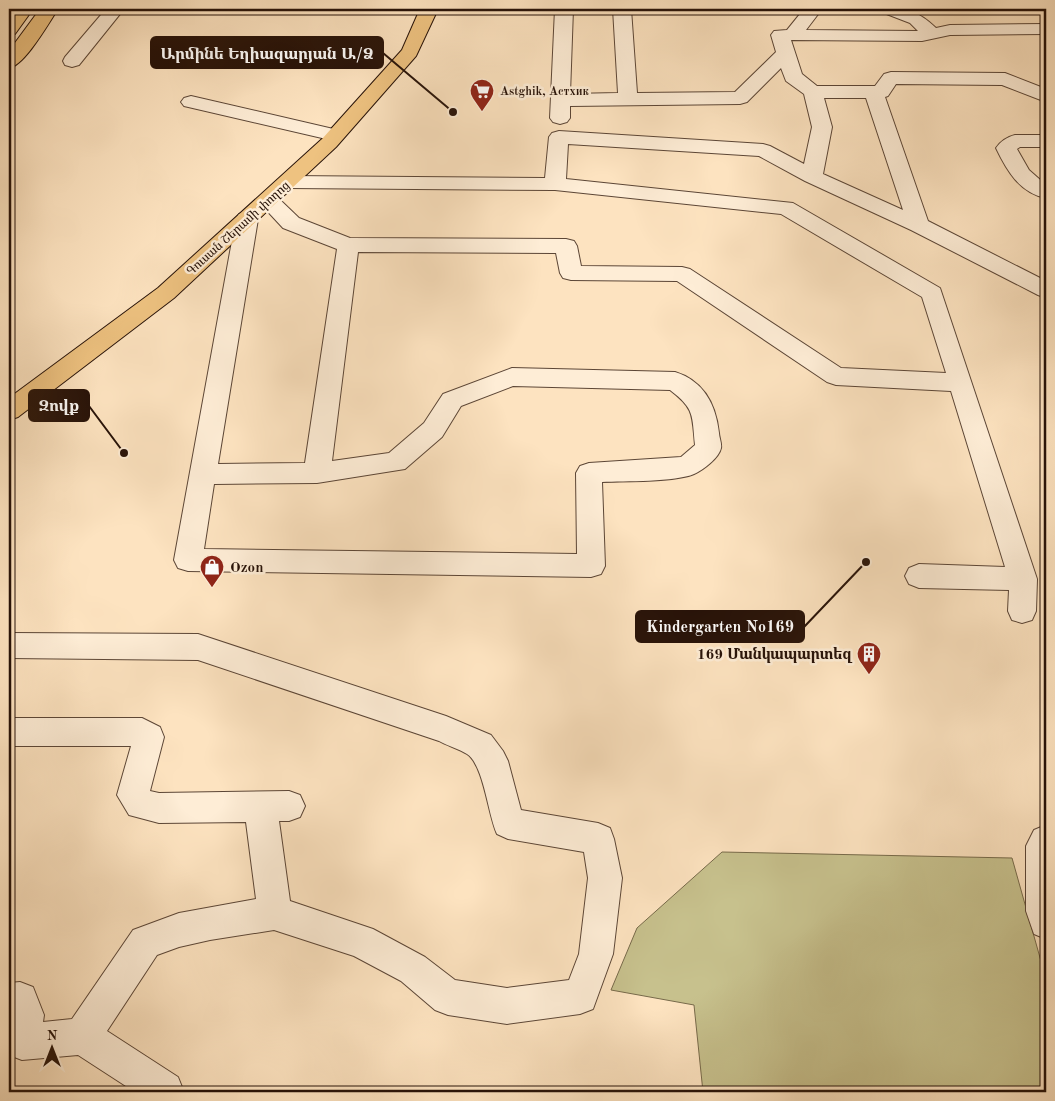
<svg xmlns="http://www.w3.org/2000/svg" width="1055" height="1101" font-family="'Old Standard TT','Noto Serif Armenian',serif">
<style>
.green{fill:#c7c18d;stroke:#776a4a}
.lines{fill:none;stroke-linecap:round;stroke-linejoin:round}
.minor-casing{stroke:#5c4636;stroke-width:2}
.major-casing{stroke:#271208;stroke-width:2}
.highway-casing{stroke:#271208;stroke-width:2}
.minor{fill:#feedd6;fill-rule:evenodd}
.major{fill:#eec280;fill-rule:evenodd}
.highway{fill:#eec280;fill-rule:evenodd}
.labels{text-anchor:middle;stroke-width:5;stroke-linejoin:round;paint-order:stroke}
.far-poi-label{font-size:12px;font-weight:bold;fill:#271208;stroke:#feedd6;text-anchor:start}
.far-street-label{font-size:12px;fill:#271208;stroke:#feedd6}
.poi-label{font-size:15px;font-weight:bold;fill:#271208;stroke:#feedd6;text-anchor:start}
.leader{fill:none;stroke:#271208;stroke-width:2}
.callout-dot{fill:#271208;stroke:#feedd6;stroke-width:2}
.callout{fill:#271208;stroke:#271208;stroke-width:2}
.callout-label{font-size:16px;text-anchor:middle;font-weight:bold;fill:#fff}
</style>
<rect width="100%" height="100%" fill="#fde3c0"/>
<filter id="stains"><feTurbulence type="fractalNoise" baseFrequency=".004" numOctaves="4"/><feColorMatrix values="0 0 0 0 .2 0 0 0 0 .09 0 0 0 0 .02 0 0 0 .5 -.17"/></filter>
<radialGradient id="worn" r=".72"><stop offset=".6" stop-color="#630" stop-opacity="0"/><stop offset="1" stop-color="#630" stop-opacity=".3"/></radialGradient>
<path class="green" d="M722,852L1012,858L1046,979V1092H703L694,1005L611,990L637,928Z"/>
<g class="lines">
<defs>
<path id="minor" d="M106,9H124L79,65L72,67L65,65L63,61L65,57Z
M555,9H573L570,94L618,93L613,9H631L637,93L735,92L776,52L771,35L774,31L787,30L804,9H822L806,30L918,31L910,23L884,13L881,9C907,9 917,10 936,28L950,25L1046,24V34L950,35L922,41L791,40L802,74L817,86H875L884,74L891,72L1005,73L1046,89V102L1002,85L896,84L888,96L885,97L928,221L1046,281V298L1038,295L911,230L805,181L759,156L568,144L566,179L793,203L940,288L1037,579L1036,611L1032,620L1022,623L1012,620L1008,611L1009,590L919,588L909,584L905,576L909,568L919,564L1005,567L951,391L836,385L827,382L677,281L571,280L563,278L560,273L556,253L358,252L332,461L389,453L424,423L443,394L512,368L675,372C704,381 716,405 719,433C719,437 722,444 721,448C719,458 703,470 694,474C676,482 624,481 602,482L605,566L601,574L591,577L188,571L178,568L174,560L236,219L239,214L247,212L255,214L258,219L218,464L305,463L337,249L283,228L257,200L261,195L268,193L275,195L299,218L350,238L566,239L574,241L577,246L581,266L682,267L690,269L841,368L946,373L922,297L781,214L555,190L288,188L281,186L278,182L281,178L288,176L545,178L549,137L552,133L559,131L763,144L770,146L804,164L812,127L804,94L786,81L781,68L747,102L740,104L570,106V118L567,122L560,124L553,122L550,118ZM824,98H866L903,210L823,174L832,127ZM513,386L670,390C695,409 692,415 695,445L681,457L589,463L580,466L576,473L577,554L204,549L214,484L317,483L405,469L442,437L461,406Z
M191,96L342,131L345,135L342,139L335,141L184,106L181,102L184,98Z
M1015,135H1046V147H1020L1017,149L1029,170L1046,185V198C1020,193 1007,171 996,148C1001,141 1007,137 1015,135Z
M9,633L198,634L446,716L491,735L503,751L508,761L521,810L598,823L610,828L614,839L622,878L613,954L593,1009L580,1014L507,1024L448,1015L435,1010L401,981L354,956L274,930L210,940L179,947L157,955L107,1031L178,1077L184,1092H135L78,1055L22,1060L9,1055V983L20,982L33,987L44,1015L43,1022L72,1019L133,930L179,913L256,899L246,822L159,823L129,815L117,795L131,746H9V718H142L160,727L164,737L150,791L159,793L289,791L300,795L305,806L300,817L289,821H279L290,901L373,929L425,957L455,980L507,988L569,980L579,954L588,878L584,852L508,839L497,834C488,815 484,765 467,754C459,749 448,746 439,741L198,660L9,658Z
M1046,825V939L1034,934L1026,911V846L1034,830Z"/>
<path id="major" d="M420,9H438L416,56L336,147L174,298L18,417L9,420V398L158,288L322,139L402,50Z"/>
<path id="highway" d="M15,9H33L15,34L9,35V18Z
M40,9H58C48,24 25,65 9,68V51Z"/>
</defs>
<use href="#minor" class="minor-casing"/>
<use href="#major" class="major-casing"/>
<use href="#highway" class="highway-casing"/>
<use href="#minor" class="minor"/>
<use href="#major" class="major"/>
<use href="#highway" class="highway"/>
</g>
<defs>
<symbol id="supermarket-pin" viewBox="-11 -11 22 30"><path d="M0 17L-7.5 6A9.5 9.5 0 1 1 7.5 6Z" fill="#8f2418" stroke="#feedd6"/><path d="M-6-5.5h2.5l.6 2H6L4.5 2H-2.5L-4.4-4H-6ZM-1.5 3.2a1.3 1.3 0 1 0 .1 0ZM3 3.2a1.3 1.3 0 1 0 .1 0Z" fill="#fff"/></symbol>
<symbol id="shop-pin" viewBox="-11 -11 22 30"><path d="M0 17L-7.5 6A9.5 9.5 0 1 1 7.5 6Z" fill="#8f2418" stroke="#feedd6"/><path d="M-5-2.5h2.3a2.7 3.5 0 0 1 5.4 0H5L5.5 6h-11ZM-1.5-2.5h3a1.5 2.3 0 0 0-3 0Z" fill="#fff"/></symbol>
<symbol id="building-pin" viewBox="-11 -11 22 30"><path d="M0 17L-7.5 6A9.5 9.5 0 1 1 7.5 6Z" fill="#8f2418" stroke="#feedd6"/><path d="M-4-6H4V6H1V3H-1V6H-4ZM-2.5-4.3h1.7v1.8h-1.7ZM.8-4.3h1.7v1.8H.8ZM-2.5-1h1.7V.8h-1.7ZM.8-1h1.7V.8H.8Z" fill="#fff"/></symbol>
</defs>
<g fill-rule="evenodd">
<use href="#supermarket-pin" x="468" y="77" width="28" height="38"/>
<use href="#shop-pin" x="198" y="553" width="28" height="38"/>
<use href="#building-pin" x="855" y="640" width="28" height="38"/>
</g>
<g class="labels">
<g class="far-poi-label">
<text x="500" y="95">Astghik, Астхик</text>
</g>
<g class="far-street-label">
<text transform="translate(238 228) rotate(-42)" y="4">Գուսան Շերամի փողոց</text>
</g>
<g class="poi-label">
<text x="230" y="572">Ozon</text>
<text x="852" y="659" text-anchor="end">169 Մանկապարտեզ</text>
</g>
</g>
<path class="leader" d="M453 112L383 53M124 453L89 406M866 562L804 627"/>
<g class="callout-dot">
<circle cx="453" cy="112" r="5"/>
<circle cx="124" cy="453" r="5"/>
<circle cx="866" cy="562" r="5"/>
</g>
<g class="callout">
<rect x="151" y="37" width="232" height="31" rx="5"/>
<rect x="29" y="390" width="60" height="31" rx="5"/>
<rect x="636" y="611" width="168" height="31" rx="5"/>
</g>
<g class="callout-label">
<text x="267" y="59">Արմինե Եղիազարյան Ա/Ձ</text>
<text x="59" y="411">Զովք</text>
<text x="720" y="632">Kindergarten No169</text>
</g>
<rect width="1055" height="1101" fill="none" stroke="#fde3c0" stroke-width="30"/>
<rect x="10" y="10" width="1035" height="1081" fill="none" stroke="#271208" stroke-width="2.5"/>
<rect x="15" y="15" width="1025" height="1071" fill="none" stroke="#271208"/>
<g transform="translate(52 1048)" stroke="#feedd6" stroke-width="4" paint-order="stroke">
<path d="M0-4L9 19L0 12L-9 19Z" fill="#271208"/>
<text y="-8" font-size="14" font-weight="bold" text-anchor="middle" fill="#271208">N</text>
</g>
<rect width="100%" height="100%" filter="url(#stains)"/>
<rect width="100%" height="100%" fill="url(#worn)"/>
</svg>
